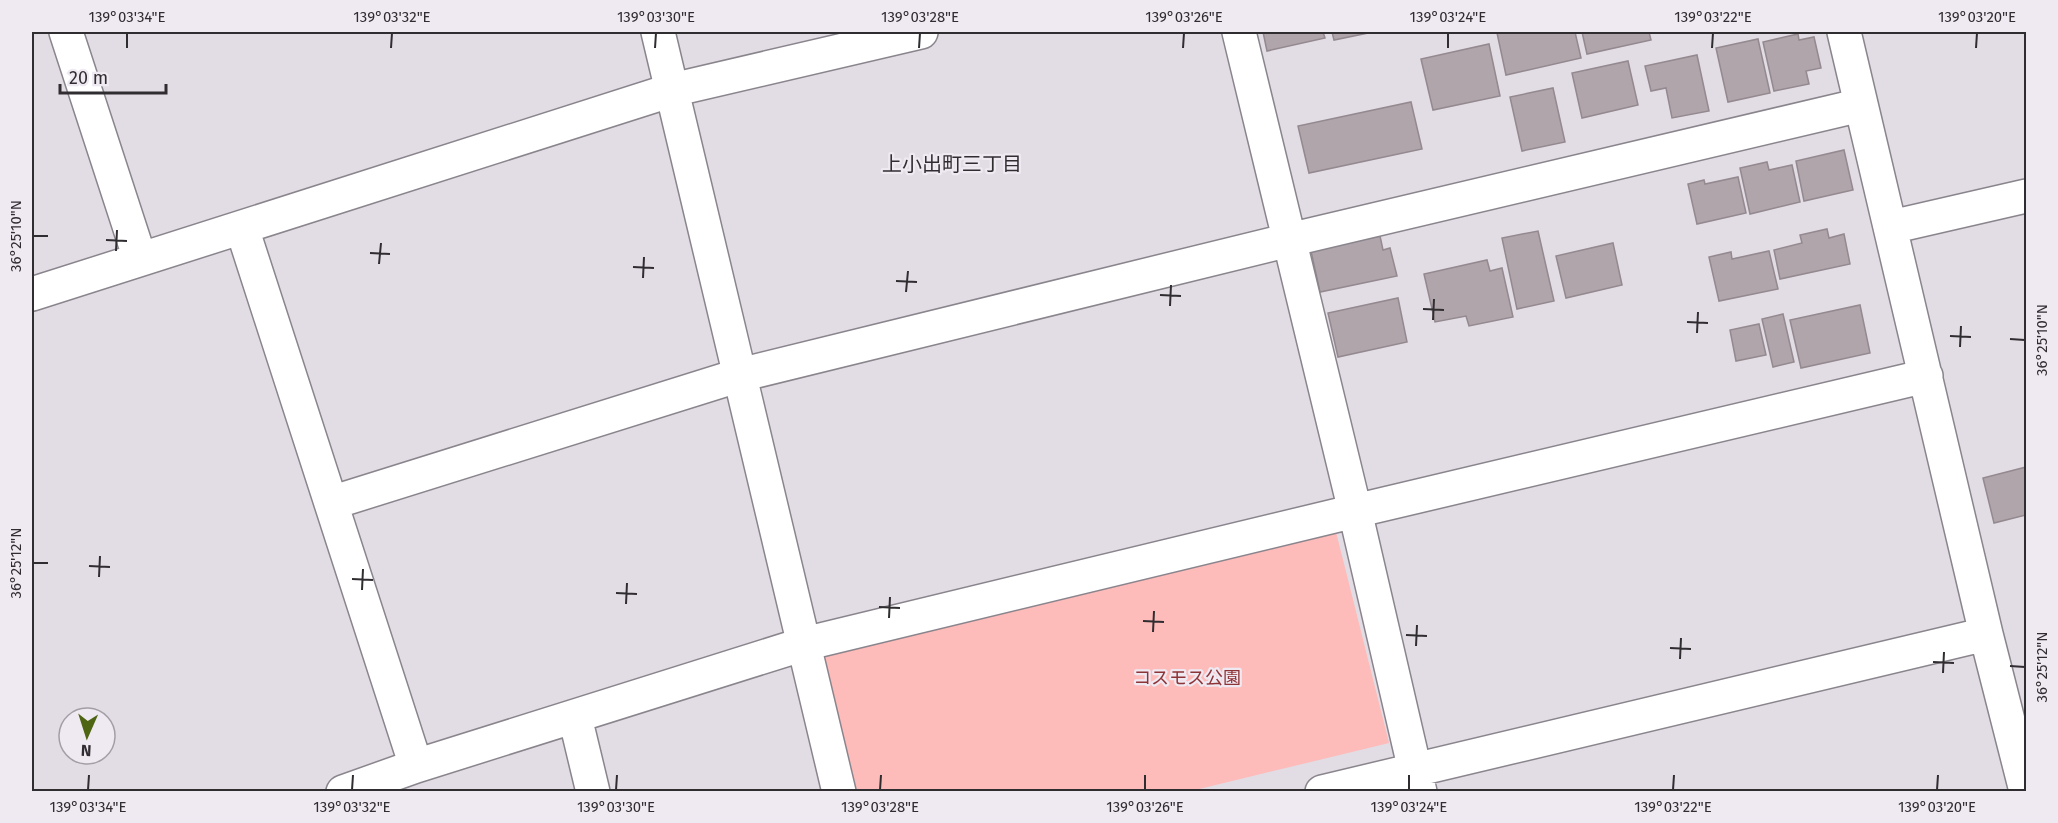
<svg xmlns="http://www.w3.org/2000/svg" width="2058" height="823" font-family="'Fira Sans','Noto Sans JP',sans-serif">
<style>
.green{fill:#fdbbb9}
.building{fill:#afa5aa;stroke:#93898e;stroke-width:1.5}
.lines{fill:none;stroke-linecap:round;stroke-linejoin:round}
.minor-casing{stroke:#8a858d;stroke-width:36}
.minor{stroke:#fff;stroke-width:33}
.ticks{fill:none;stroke:#302d31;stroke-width:2}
.labels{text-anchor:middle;stroke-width:4.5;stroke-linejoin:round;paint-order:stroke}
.park-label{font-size:18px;fill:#8e3336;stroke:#efe9f2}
.neighbourhood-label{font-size:20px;fill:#302d31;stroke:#efe9f2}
.neatline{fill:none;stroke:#302d31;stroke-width:2}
.ticks-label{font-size:15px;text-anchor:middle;fill:#302d31}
</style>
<rect width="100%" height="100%" fill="#e2dce5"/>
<path class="green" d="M1335,528L1389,743L1191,791H857L823,653Z"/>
<path class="building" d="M1263,32H1323L1325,38L1267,51Z
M1332,32H1373L1334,40Z
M1504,32H1575L1581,58L1506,75L1497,33Z
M1582,32H1649L1651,40L1587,54Z
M1798,34L1799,40L1814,37L1821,68L1806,71L1809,84L1774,91L1763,42Z
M1758,39L1770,93L1728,102L1716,48Z
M1489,44L1500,96L1433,110L1421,59Z
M1697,55L1709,111L1672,118L1666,88L1651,91L1645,66Z
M1628,61L1638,105L1582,118L1572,73Z
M1553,88L1565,142L1522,151L1510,97Z
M1411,102L1422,149L1309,173L1298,126Z
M1844,150L1853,190L1804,201L1796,161Z
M1767,162L1769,170L1792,165L1800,202L1750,214L1740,168Z
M1738,177L1746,213L1697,224L1688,184L1704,180L1705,184Z
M1827,229L1829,238L1844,234L1850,264L1780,279L1774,250L1802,243L1800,235Z
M1538,231L1554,301L1517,309L1502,238Z
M1380,236L1383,250L1390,248L1397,276L1320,292L1311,251Z
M1613,243L1622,285L1566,298L1556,256Z
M1769,251L1778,289L1719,301L1709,257L1731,252L1732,259Z
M1487,260L1490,271L1502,268L1513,317L1469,326L1466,316L1435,322L1424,274Z
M1398,298L1407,342L1338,357L1328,313Z
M1860,305L1870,353L1801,368L1790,320Z
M1783,314L1794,362L1773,367L1762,319Z
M1759,324L1766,355L1736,361L1730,330Z
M2026,467V515L1994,523L1983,478Z"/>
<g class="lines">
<defs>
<path id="minor" d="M66,32L140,259
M658,32L839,792
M1239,32L1355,511L1420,792
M1844,32L1986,634L2026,791
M1891,227L2026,196
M242,228L416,766
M32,294L672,90L921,32
M331,503L740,375L1289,240L1861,105
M575,717L593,792
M343,792L416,766L804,644L1355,511L1926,376
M1322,792L1986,634"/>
</defs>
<use href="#minor" class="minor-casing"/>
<use href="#minor" class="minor"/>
</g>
<path class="ticks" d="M127,48V33M391,48L392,33M655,48L656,33M919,48L920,33M1183,48L1184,33M1448,48V33M1712,48L1713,33M1976,48L1977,33M33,236H48M106,240L127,241M116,251L117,230M370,253L390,254M379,264L381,243M633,267L654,268M643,278L644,257M896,281L917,282M906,292L908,271M1160,295L1181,296M1170,306L1171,285M1423,309L1444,310M1433,320L1434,299M1687,322L1708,323M1697,333L1698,312M1950,336L1971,337M2010,339L2025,340M1960,347L1961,326M33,563H48M89,566L110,567M99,577L100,556M352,579L373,580M362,590L363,569M616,593L637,594M626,604L627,583M879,607L900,608M889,618L890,597M1143,621L1164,622M1153,632L1154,611M1406,635L1427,636M1416,646L1417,625M1670,648L1691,649M1680,659L1681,638M1933,662L1954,663M2010,666L2025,667M1943,673L1944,652M88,790L89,775M352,790L353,775M616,790L617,775M880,790L881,775M1145,790V775M1409,790V775M1673,790L1674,775M1937,790L1938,775"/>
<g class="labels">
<g class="park-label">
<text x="1187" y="684">コスモス公園</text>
</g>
<g class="neighbourhood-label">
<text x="952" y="171">上小出町三丁目</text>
</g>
</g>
<rect width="2058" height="823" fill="none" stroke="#efe9f2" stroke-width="66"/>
<g transform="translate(87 736) rotate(183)"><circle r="28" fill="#efe9f2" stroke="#a39ea5" stroke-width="1.5"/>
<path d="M0-4.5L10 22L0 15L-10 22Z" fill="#4e6514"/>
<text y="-9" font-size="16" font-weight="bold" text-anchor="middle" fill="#302d31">N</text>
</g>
<path d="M60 84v9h106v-9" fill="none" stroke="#302d31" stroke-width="3"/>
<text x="69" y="84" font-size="18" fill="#302d31" stroke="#efe9f2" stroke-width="4.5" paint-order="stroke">20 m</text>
<rect x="33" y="33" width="1992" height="757" class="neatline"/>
<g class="ticks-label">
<text x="127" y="22">139°03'34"E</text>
<text x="392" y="22">139°03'32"E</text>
<text x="656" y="22">139°03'30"E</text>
<text x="920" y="22">139°03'28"E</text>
<text x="1184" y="22">139°03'26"E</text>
<text x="1448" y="22">139°03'24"E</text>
<text x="1713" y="22">139°03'22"E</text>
<text x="1977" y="22">139°03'20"E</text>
<text transform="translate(16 236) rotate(-90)" y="5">36°25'10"N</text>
<text transform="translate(2042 340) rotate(-90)" y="5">36°25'10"N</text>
<text transform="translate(16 563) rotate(-90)" y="5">36°25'12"N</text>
<text transform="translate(2042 667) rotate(-90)" y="5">36°25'12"N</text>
<text x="88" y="812">139°03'34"E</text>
<text x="352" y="812">139°03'32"E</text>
<text x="616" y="812">139°03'30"E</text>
<text x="880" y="812">139°03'28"E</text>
<text x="1145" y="812">139°03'26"E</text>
<text x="1409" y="812">139°03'24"E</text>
<text x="1673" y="812">139°03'22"E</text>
<text x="1937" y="812">139°03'20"E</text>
</g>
</svg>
